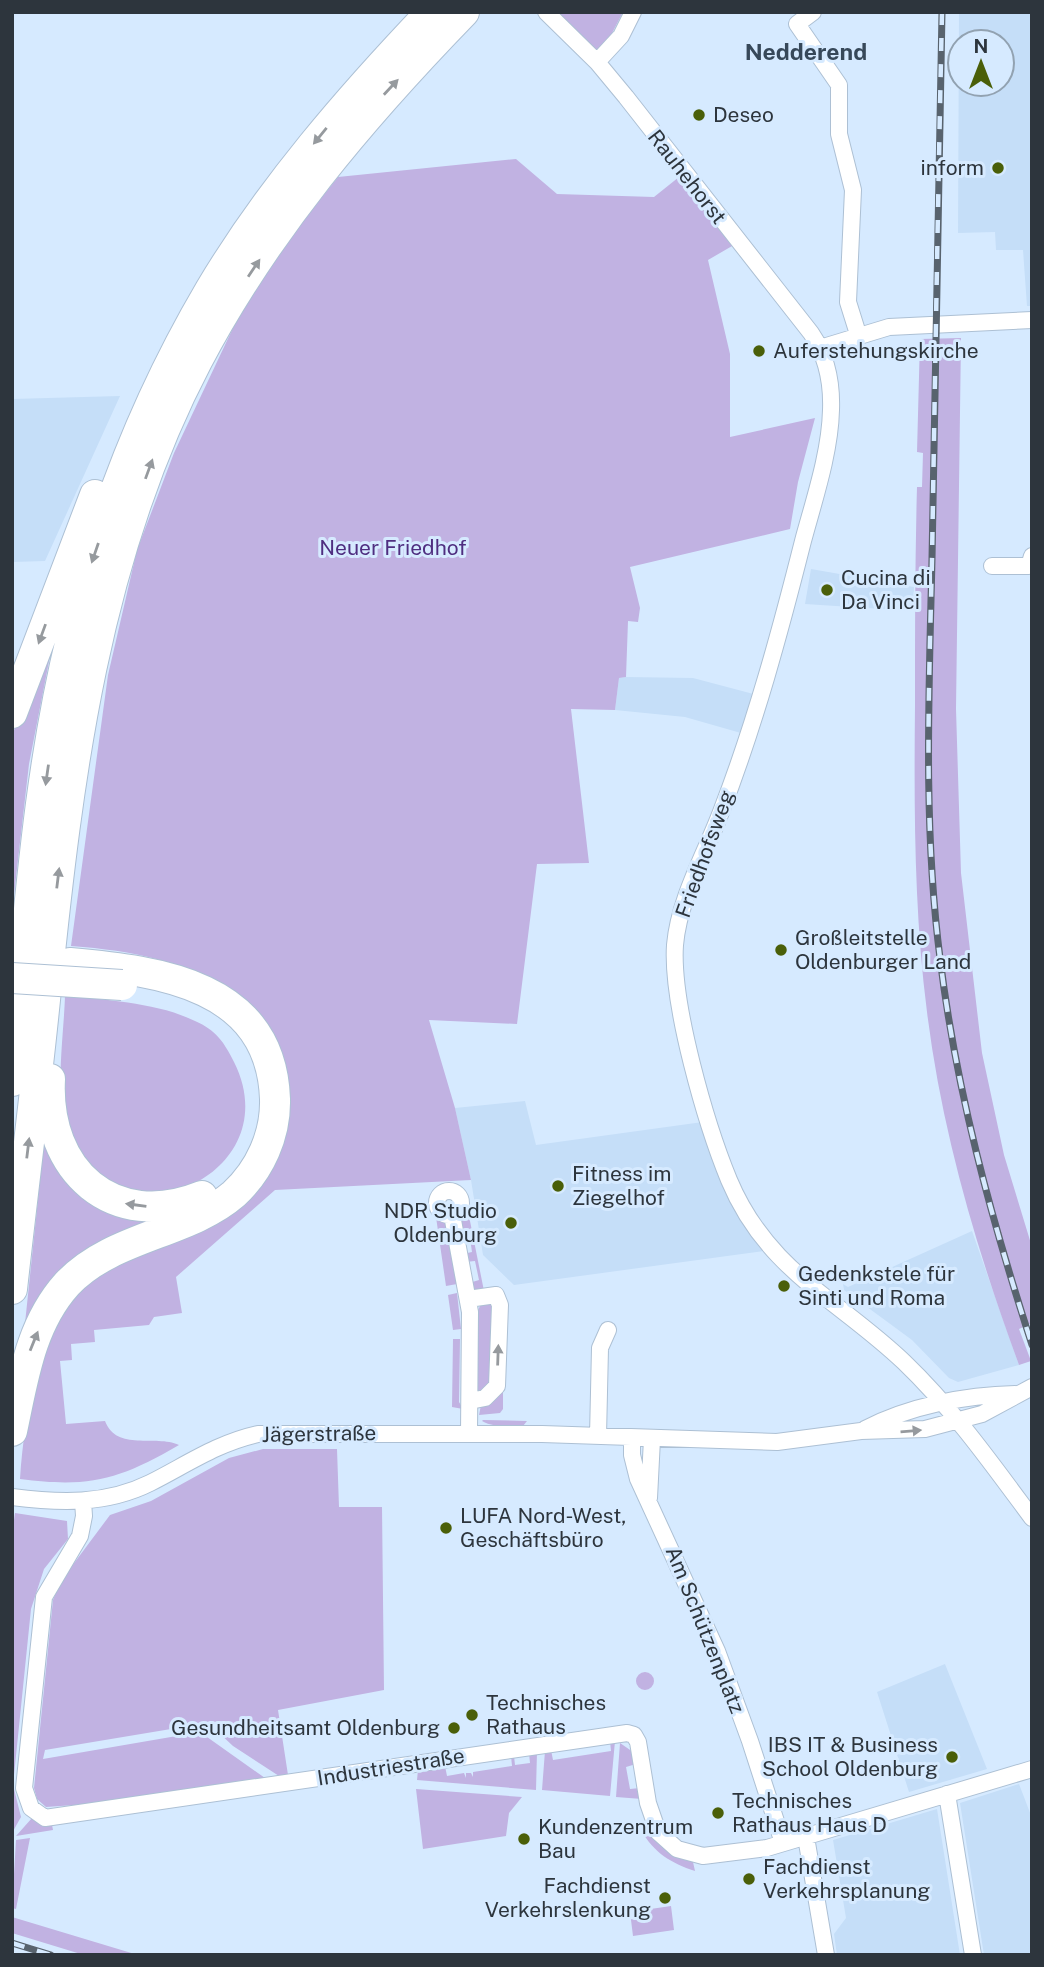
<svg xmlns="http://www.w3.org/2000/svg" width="1044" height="1967" font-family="'Public Sans',sans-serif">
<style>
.built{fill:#c5def8;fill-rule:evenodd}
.green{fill:#c1b2e2}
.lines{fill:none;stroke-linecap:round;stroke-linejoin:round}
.street-casing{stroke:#adc0d4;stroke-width:18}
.highway-casing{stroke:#adc0d4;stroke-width:32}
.street{stroke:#fff;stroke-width:16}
.highway{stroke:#fff;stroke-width:30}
.rail-casing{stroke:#58636e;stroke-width:7}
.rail{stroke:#d6eaff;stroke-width:4.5;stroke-dasharray:13;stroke-linecap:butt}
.highway-bridge-casing{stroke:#adc0d4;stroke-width:32;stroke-linecap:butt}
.highway-bridge{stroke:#fff;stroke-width:30}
.oneway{fill:#969a9e}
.poi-dot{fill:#4a5f09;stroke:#d6eaff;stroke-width:2.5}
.labels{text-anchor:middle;stroke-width:6;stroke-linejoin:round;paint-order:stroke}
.poi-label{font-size:21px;fill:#2d353d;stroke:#d6eaff;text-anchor:start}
.street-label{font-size:21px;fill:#2d353d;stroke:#d6eaff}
.park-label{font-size:21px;fill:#4f2e80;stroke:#d6eaff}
.neighbourhood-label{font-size:23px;font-weight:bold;fill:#374859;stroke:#d6eaff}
</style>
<rect width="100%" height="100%" fill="#d6eaff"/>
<path class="built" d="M959,12H1032V306H1027L1023,250H996L995,232L958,233ZM1002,42V84H960V42Z
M120,396L45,561L12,562V399Z
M811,569L914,587L913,611L805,604Z
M626,677L693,678L761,696L748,735L685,717L615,710L619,678Z
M525,1101L536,1145L710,1121L771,1250L514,1285L483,1255L471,1180L455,1108Z
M972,1231L1019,1365L958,1382L949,1378L912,1340L844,1290L843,1284L848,1287Z
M945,1664L987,1769L909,1792L877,1692Z
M1019,1784L1032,1818V1955H984L960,1803Z
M937,1809L960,1955H837L834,1934L846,1918L833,1840Z"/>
<path class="green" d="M546,12H623L597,62Z
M516,159L557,194L654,197L684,173L739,242L708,260L730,354V437L815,418L798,482L790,529L630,567L640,608L638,622L628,621L626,677L619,678L615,710L571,709L589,863L537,864L517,1024L429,1020L455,1108L471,1180L275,1190L176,1277L182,1313L154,1317L149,1325L94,1330L95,1342L71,1344L72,1360L60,1361L66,1424L105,1421C117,1452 155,1434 179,1445C119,1480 89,1488 20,1479C25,1408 38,1344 81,1286L278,1151L236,995C182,960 135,951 71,946L108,675L137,550L174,453L241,311L290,237L338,177Z
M961,338L956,709L961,873L982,1053L1004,1155L1032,1247V1323L1019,1329L1031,1361L1019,1365C977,1251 942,1133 927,1012C914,910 914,807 915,705C915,632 915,560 917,487H922L923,453L917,452L920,339Z
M56,613L58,615L29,764L12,912V736Z
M65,995C108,1001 156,1002 195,1021C216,1030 224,1042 234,1062C289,1171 128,1249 72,1143C52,1104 64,1039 65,995Z
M45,1132L58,1162L166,1214L24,1333Z
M468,1211L484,1291L471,1292L469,1283L479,1280L475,1261L465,1262L463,1254L472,1252L469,1231L460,1232V1221Z
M436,1217L446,1223L457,1284L446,1286Z
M457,1293L461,1329L453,1330L448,1295Z
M496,1300L489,1391L477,1396V1313L482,1301Z
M453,1339H460L459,1402L463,1409L452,1407Z
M503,1389V1409L500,1413L479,1415L481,1405Z
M482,1421L483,1420L527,1421L523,1426C509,1426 494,1428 482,1421Z
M263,1449H337L339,1507H382L384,1690L278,1710L288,1775L279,1776L233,1746L217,1731L201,1724L45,1750L43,1759L200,1732L265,1778L89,1804L46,1807L37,1799L34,1788L53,1600L60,1582L110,1515L151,1501L229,1458Z
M15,1513L67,1521L68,1539L44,1569L31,1609L13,1785L21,1817L12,1833V1534Z
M636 1681a9 9 0 1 1 18 0a9 9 0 1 1-18 0Z
M610,1741H615L610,1796L542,1790L545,1751L551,1750L553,1760L611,1751Z
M620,1743L633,1752L636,1764L626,1767L630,1789L640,1788L642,1799L616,1797Z
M537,1752L536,1790L417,1780L418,1770L445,1766L447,1776L464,1773L466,1778V1773H471L473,1777V1772L512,1766L511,1756H514L515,1765L530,1763L529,1753Z
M416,1789L522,1797L509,1813L506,1836L423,1849Z
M32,1818L52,1825L53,1830L16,1836Z
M650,1826L671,1852L693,1862L695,1871C671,1863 654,1853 641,1830Z
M30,1838L16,1909L12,1908L16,1840Z
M671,1906L674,1930L633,1936L630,1912Z
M12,1917L138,1955H84L12,1933Z"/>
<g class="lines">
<defs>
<path id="street" d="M546,12L597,62L626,97L811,333C826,355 832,383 831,410C830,453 814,500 803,541C780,632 755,724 721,812C705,854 679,899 675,945C671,1004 706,1124 729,1180C767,1271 838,1299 904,1362C953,1409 992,1464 1032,1518
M813,12L797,24L839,85V134L853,190L848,302L858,334
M597,62L621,36L633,12
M820,348L889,327L1032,320
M992,566H1029L1032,556
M437 1203a12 12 0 1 1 24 0a12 12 0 1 1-24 0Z
M452,1215L470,1312L469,1434
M468,1299L496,1295L500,1305L497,1386L485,1398L470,1401
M865,1429C909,1406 966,1395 1015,1394
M598,1436L600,1348L608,1330
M632,1438V1455L638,1479L717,1651L750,1741L783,1843
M12,1497C59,1503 106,1505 150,1483C186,1465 217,1443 258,1434H542L777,1442L861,1431L925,1429L982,1414L1032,1387
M649,1498L652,1439
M83,1501L84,1516L80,1536L44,1597L24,1788L31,1808L45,1818L627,1733L634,1735L638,1742L648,1803L658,1832L677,1849L703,1856L767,1848L1032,1769
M947,1794L973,1955
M806,1837L826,1955"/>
<path id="highway" d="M12,713L95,495
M50,1079C45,1171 113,1232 202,1196
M12,1081C28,933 36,780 72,635C101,515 147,397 210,290C271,188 349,98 431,12
M12,1289C23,1189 36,1090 46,990C68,775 95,555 197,361C266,230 361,118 464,12
M12,1431C23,1380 30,1325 67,1284C112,1236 188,1234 234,1194C260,1170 276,1135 275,1099C271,985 160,971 70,963"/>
</defs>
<use href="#street" class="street-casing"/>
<use href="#highway" class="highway-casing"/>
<use href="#street" class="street"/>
<use href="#highway" class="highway"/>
<defs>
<path id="rail" d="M942,12C938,195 935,377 932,559C929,691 923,826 940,958C956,1090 991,1218 1032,1345
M12,1943L51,1955"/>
</defs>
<use href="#rail" class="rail-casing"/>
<use href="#rail" class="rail"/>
<defs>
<path id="highway-bridge" d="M12,978L122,985"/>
</defs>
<use href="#highway-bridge" class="highway-bridge-casing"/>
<use href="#highway-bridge" class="highway-bridge"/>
</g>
<defs><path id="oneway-solid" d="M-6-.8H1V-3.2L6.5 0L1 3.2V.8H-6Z" transform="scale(1.75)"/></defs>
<g class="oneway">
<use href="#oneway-solid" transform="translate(391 87) rotate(-47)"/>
<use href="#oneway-solid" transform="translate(320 136) rotate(129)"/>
<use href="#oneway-solid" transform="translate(254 268) rotate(-56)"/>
<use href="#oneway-solid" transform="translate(149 469) rotate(-70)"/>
<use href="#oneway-solid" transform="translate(95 553) rotate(109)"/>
<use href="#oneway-solid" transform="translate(42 634) rotate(110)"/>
<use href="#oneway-solid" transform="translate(47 775) rotate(98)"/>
<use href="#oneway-solid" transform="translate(58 878) rotate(-83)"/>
<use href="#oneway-solid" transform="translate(28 1148) rotate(-83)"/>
<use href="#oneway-solid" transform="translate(136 1205) rotate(-172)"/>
<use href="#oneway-solid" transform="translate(34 1341) rotate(-68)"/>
<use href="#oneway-solid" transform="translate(498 1355) rotate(-88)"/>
<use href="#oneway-solid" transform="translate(911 1431) rotate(-5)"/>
</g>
<g class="poi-dot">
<circle cx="699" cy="115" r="7"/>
<circle cx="998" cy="168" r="7"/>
<circle cx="759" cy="351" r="7"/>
<circle cx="827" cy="590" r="7"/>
<circle cx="781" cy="950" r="7"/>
<circle cx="558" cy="1186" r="7"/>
<circle cx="511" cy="1223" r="7"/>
<circle cx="784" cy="1286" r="7"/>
<circle cx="446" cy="1528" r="7"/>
<circle cx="472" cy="1715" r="7"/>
<circle cx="454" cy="1728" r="7"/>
<circle cx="952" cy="1757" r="7"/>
<circle cx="718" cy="1813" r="7"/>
<circle cx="524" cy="1839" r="7"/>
<circle cx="749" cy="1879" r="7"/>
<circle cx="665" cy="1898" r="7"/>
</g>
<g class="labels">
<g class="poi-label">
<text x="713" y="122">Deseo</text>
<text x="984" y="175" text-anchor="end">inform</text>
<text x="773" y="358">Auferstehungskirche</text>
<text x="841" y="585">Cucina di<tspan x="841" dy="24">Da Vinci</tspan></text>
<text x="795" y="945">Großleitstelle<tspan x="795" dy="24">Oldenburger Land</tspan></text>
<text x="572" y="1181">Fitness im<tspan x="572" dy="24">Ziegelhof</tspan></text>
<text x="497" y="1218" text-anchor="end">NDR Studio<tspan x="497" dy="24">Oldenburg</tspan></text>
<text x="798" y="1281">Gedenkstele für<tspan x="798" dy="24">Sinti und Roma</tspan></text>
<text x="460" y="1523">LUFA Nord-West,<tspan x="460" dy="24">Geschäftsbüro</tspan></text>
<text x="486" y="1710">Technisches<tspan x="486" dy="24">Rathaus</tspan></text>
<text x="440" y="1735" text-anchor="end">Gesundheitsamt Oldenburg</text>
<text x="938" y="1752" text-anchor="end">IBS IT &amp; Business<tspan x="938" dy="24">School Oldenburg</tspan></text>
<text x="732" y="1808">Technisches<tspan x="732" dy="24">Rathaus Haus D</tspan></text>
<text x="538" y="1834">Kundenzentrum<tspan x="538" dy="24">Bau</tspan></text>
<text x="763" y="1874">Fachdienst<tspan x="763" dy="24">Verkehrsplanung</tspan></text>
<text x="651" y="1893" text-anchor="end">Fachdienst<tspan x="651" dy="24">Verkehrslenkung</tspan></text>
</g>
<g class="street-label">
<text transform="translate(687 177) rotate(52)" y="7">Rauhehorst</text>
<text transform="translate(705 854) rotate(-70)" y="7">Friedhofsweg</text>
<text transform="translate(319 1434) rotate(-1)" y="7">Jägerstraße</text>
<text transform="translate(705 1630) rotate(68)" y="7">Am Schützenplatz</text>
<text transform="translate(391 1767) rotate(-9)" y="7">Industriestraße</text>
</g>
<g class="park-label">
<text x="393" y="555">Neuer Friedhof</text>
</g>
<g class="neighbourhood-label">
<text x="806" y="60">Nedderend</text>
</g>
</g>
<rect width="1044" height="1967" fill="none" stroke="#2d353d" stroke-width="28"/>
<g transform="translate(981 63)"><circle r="33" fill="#d6eaff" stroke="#92a2b1" stroke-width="2"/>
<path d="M0-5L12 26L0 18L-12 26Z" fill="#4a5f09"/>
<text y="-10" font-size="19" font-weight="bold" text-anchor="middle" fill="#2d353d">N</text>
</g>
</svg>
